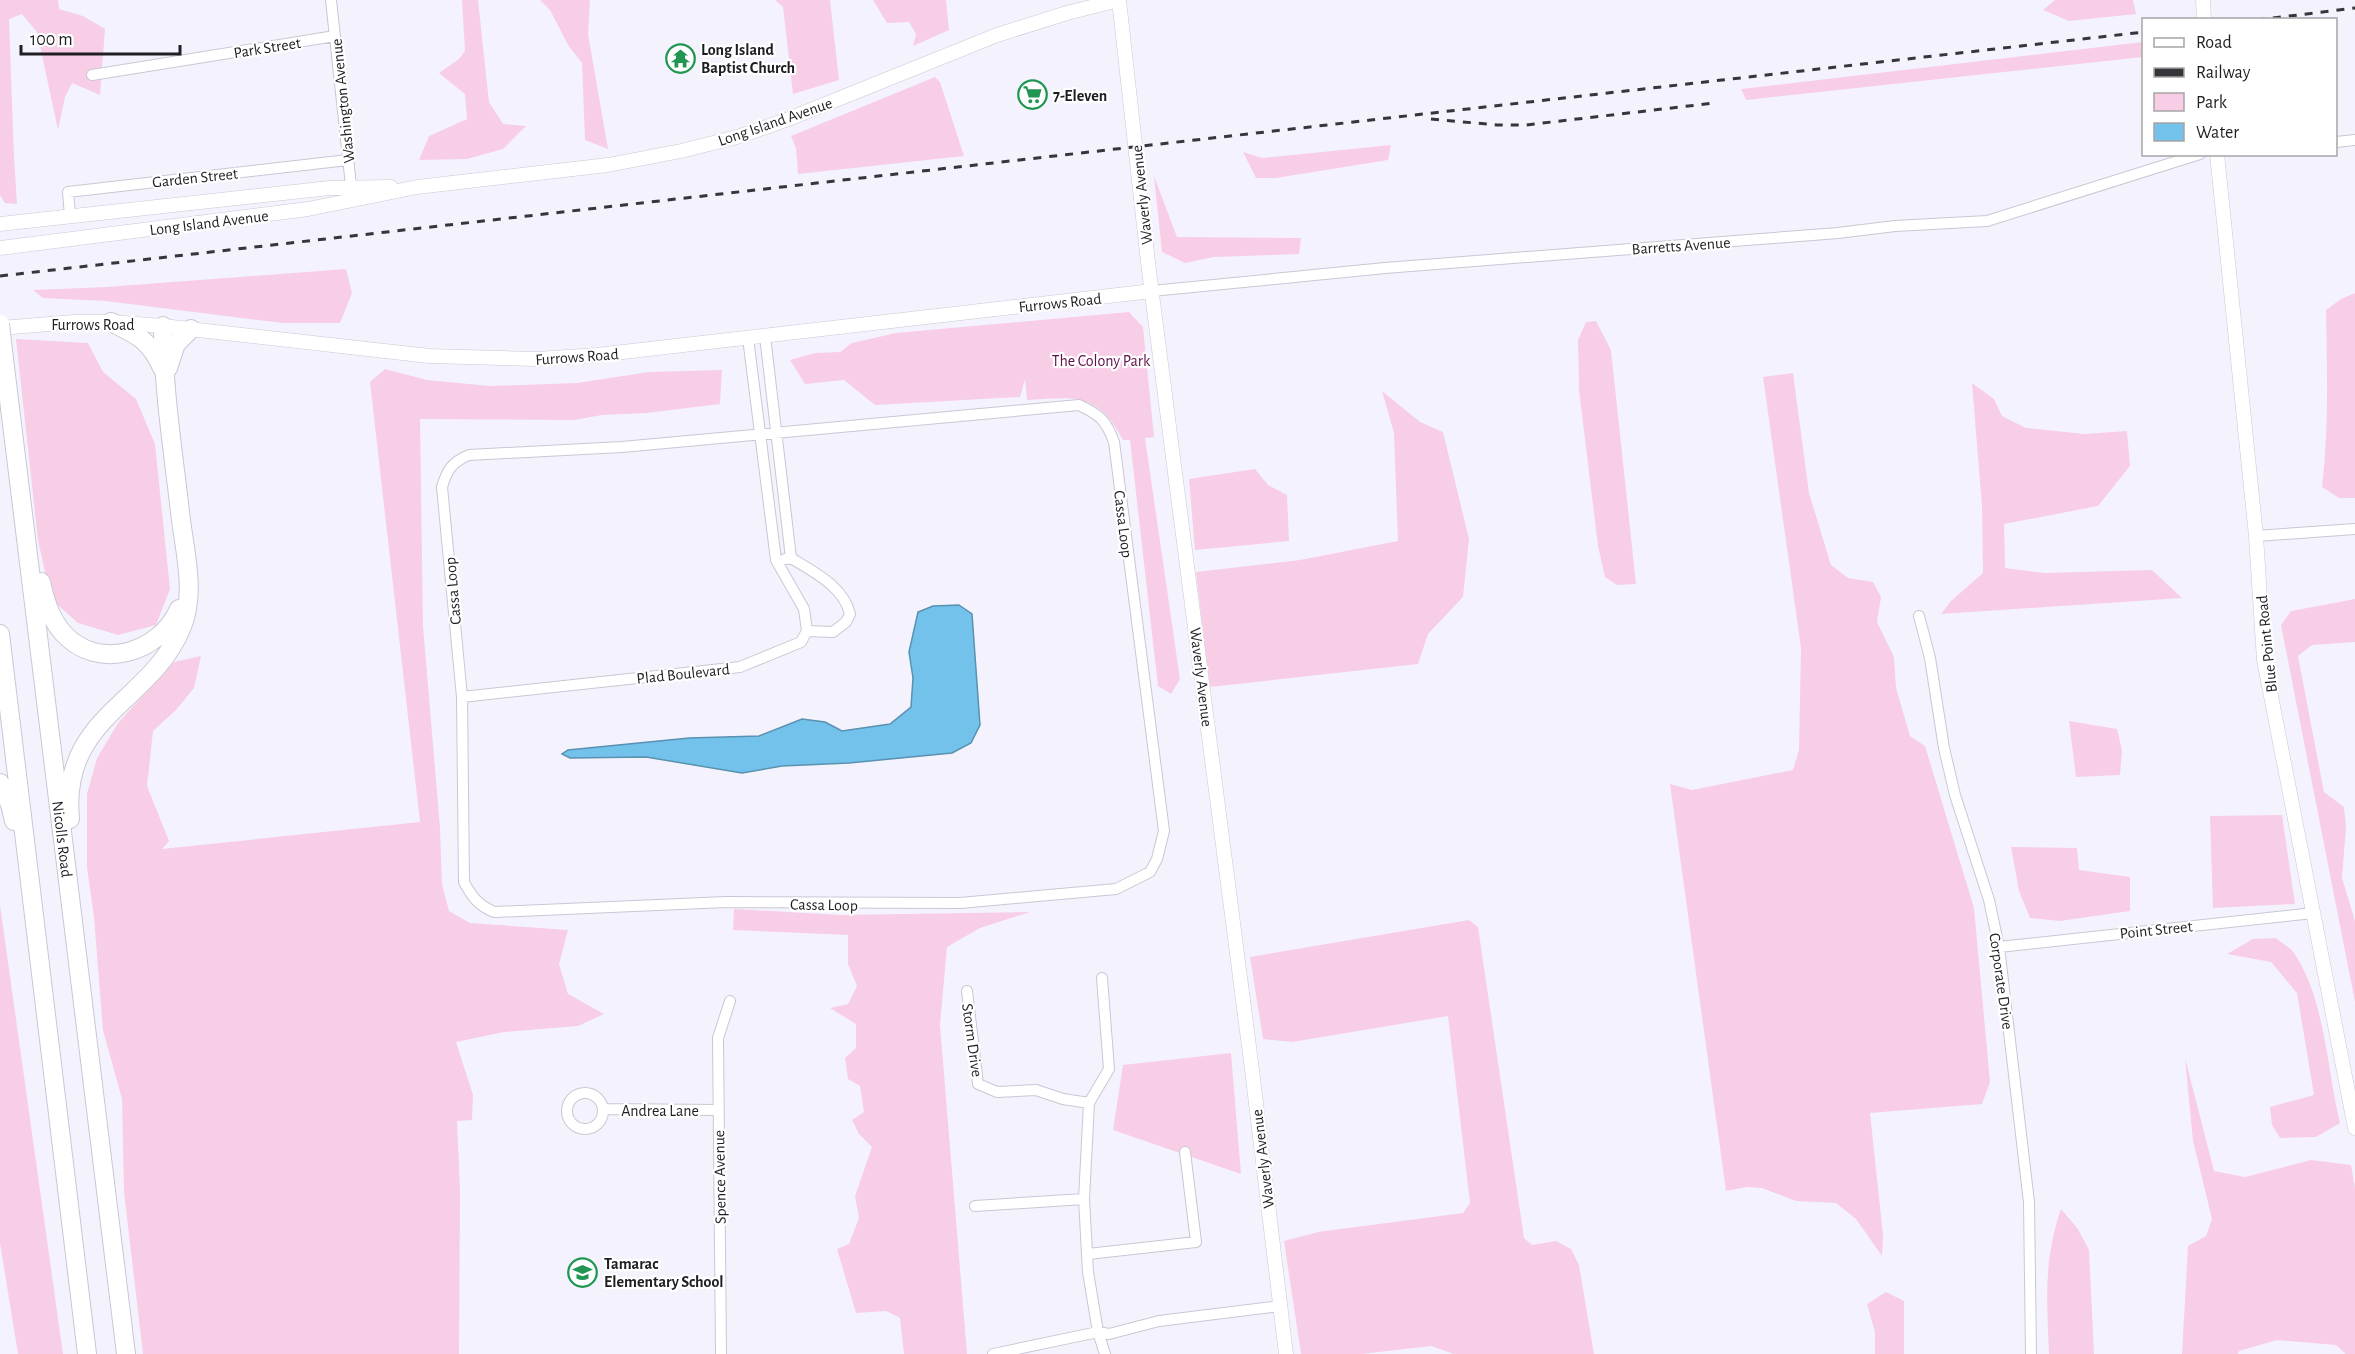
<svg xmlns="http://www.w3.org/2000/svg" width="2355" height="1354" font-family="'Alegreya Sans',sans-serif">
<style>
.green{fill:#f7cee6}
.water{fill:#72c2ec;stroke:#5991b0;stroke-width:1.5}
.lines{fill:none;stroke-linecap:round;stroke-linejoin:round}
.minor-casing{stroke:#c8c8d4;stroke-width:12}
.tertiary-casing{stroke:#c8c8d4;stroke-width:15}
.trunk-casing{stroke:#c8c8d4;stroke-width:20}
.minor{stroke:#fff;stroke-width:10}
.tertiary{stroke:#fff;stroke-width:14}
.trunk{stroke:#fff;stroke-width:18}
.rail{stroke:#35353a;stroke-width:3;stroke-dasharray:8 8;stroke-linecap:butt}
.trunk-bridge-casing{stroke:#c8c8d4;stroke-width:20;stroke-linecap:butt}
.trunk-bridge{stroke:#fff;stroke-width:18}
.labels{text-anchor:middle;stroke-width:4.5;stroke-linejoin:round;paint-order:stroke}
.street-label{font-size:16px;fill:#1f1f23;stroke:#fff}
.poi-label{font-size:16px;font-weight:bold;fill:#1f1f23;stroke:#fff;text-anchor:start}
.park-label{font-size:16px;fill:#600f4a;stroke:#fff}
</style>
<rect width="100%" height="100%" fill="#f4f3fd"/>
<path class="green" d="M0,0H58L59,9L83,16L105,29L100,95L72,83L65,97L58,130L37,32L22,14L9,19L14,157L17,204L5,203L0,195Z
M462,0H478L489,102L503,124L526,126L503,149L467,159L419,160L429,136L467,119L465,94L439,73L459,59L465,51Z
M540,0H590L588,34L608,149L585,140L582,63L568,45L550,10Z
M775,0H830L839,80L793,94L783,7Z
M873,0H946L949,30L913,46L916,34L909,22L887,23Z
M2055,0H2133L2136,14L2069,21L2043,10Z
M2143,42V57L1746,100L1741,89Z
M935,77L940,82L964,156L798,174L796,148L791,136Z
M1391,145L1388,160L1276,178H1256L1243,152L1262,158Z
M1154,176L1177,237L1301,238L1299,254L1214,257L1185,263L1162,252Z
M346,269L352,293L340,323H283L106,301L43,298L33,290L106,287Z
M2355,293V498H2339L2322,487C2329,428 2327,369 2326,310L2341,299Z
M1129,312L1143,327L1154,437L1145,438L1180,679L1171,694L1158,686L1130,440H1123C1098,392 1075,397 1027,400L1025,379L1020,397L875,405L844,380L805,384L790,360L815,353L840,352L852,343L896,333Z
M1596,321L1611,350L1636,584L1617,585L1605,577L1598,546L1579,390L1578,340L1586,322Z
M16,339L88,343L103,372L136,399L155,444L170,589L156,625L118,635L78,623L51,599L38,540Z
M385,369L427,380L490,386L577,383L649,372L722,370L720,404L647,413L602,415L574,420L420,419L423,626L440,828L442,884L449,911L470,923L568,930L559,964L568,994L604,1014L578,1026L504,1032L456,1042L473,1095L472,1120L457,1121L460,1191L459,1354H143L124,1192L122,1099L103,1030L94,917L87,868V794L97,758L118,723L174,662L201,656L194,688L176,710L153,731L147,786L169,841L162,849L420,822L370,382Z
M1793,373L1809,493L1831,565L1848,578L1873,582L1881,597L1877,622L1894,657L1896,688L1910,736L1925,746L1974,908L1990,1082L1982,1104L1870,1113L1883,1235L1882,1256L1856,1219L1836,1203L1796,1201L1762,1188L1747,1187L1726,1191L1670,784L1692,790L1793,770L1799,750L1801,648L1763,377Z
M1972,383L1994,399L2002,416L2026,428L2084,434L2127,431L2130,466L2098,506L2004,524L2005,568L2045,573L2152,570L2182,598L1941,614L1951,601L1983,573L1982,506Z
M1382,391L1420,422L1443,432L1469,539L1463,597L1428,634L1418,664L1210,687L1196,572L1300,560L1398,541L1394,433Z
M1255,469L1268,485L1287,495L1289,541L1195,550L1189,479Z
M2355,599V642L2312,645L2298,656L2324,792L2344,807L2346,827L2342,878L2355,921V1002L2281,625L2291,611Z
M2069,721L2117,729L2122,750L2120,775L2076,777Z
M2282,815L2295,904L2213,908L2210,816Z
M2011,847L2077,848L2079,870L2130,877V911L2060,921L2030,918L2019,891Z
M0,905L63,1354H18L0,1243Z
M734,909L840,915L1030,912L980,928L947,947L940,1025L967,1354H904L900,1318L886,1311L856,1313L837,1249L849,1244L859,1218L855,1196L872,1147L859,1134L852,1120L864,1112L860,1086L848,1079L845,1058L856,1048V1024L830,1008L848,1004L857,986L848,964V935L733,930Z
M1469,920L1478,927L1524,1238L1532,1245L1556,1241L1571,1249L1579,1265L1594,1354H1454L1431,1346L1362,1354H1301L1284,1241L1318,1232L1463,1213L1470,1203L1448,1016L1292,1042L1263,1039L1250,957Z
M2276,938C2281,943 2290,947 2294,953C2325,998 2327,1070 2340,1123L2316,1137L2280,1138L2272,1125L2270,1107L2314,1095L2297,993L2271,962L2227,954L2253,939Z
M1231,1053L1241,1174L1113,1130L1123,1065Z
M2185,1058L2214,1171L2245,1177L2311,1160L2351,1165L2355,1188V1354H2346L2336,1345L2277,1340L2239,1351L2238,1354H2182L2188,1246L2206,1236L2212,1219L2193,1141Z
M2061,1209L2078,1229L2089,1250L2094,1354H2049C2047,1300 2043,1262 2061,1209Z
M1886,1292L1904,1301V1354H1875V1332L1867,1304Z"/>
<path class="water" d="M959,605L972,614L980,725L971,743L952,753L849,763L782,766L742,773L646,757L570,758L562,754L568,750L689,738L759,736L802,719L825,722L842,731L890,724L911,707L913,678L909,652L918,612L933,606Z"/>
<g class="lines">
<defs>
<path id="minor" d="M331,0L352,195
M92,75L335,36
M2336,142L2355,140
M70,216L68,192L348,160
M1152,291L1385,268L1838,233L1895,226L1987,221L2200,154
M765,336L791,558
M1079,405C1100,415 1106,420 1114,442L1164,831L1157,859L1150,872L1116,889L960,903L726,902L494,912C478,905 472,897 464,882L462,697L442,487C447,470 452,462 469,455L622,447Z
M2256,536L2355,529
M785,559L791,558C814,572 844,587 850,614L846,622L833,632L807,631
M1919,616L1930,658L1944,748L1955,795L1989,900L1999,947L2029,1202L2031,1354
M462,697L740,667L801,642L807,631L804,609L776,560L748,338
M1999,947L2313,913
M1102,978L1109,1069L1089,1103L1084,1199L1088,1272L1098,1332L1105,1354
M967,991L978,1084L997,1092L1036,1090L1063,1099L1089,1103
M567 1111a18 18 0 1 1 36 0a18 18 0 1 1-36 0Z
M603,1109L718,1110
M975,1206L1084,1199
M1088,1254L1196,1242L1185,1152
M721,1354L718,1038L730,1001
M993,1354L1098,1332L1109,1334L1159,1321L1280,1306"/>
<path id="tertiary" d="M1119,0L1149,271L1252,1070L1286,1354
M2203,0L2204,20
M2217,154L2256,536L2264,660L2355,1128
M0,224L330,188L391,187
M0,248L308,209L417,187L608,165L681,151L737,137L786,120L997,35L1067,13L1119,0
M0,328L74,322H111L163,326L429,356L537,359L597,355L1152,291"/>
<path id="trunk" d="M111,322C137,335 150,340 162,368
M4,359L126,1354
M168,368L176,344L191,329
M41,582C45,600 50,618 63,633C98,672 160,653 179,609
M0,634L87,1354
M0,783L10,804L14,821
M70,819C60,717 150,703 181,629C197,593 184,550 180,512C173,450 163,388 163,326"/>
</defs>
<use href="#minor" class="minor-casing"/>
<use href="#tertiary" class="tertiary-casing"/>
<use href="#trunk" class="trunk-casing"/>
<use href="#minor" class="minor"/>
<use href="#tertiary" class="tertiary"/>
<use href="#trunk" class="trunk"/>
<path class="rail" d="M2257,20L2355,8
M1431,119L1497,125H1526L1714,103
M0,276L2144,32"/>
<defs>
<path id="trunk-bridge" d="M0,324L4,359"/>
</defs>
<use href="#trunk-bridge" class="trunk-bridge-casing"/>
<use href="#trunk-bridge" class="trunk-bridge"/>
</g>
<defs>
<symbol id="temple-ring" viewBox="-11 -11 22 22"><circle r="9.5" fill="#fff" stroke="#209652" stroke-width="1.5"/><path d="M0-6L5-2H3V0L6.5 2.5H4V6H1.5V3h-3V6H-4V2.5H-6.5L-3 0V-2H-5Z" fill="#209652"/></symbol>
<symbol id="supermarket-ring" viewBox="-11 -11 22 22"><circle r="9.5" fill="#fff" stroke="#209652" stroke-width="1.5"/><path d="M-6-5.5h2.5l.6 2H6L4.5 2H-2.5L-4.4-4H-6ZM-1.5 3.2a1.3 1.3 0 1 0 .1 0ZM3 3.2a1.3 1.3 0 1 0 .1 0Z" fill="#209652"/></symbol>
<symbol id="school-ring" viewBox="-11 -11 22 22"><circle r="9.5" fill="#fff" stroke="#209652" stroke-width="1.5"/><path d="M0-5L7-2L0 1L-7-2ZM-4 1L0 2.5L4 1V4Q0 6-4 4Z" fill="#209652"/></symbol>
</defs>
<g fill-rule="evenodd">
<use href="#temple-ring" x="664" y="42" width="33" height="33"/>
<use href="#supermarket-ring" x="1016" y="78" width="33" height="33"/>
<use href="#school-ring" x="566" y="1256" width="33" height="33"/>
</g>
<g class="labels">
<g class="street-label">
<text transform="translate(267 47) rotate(-9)" y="6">Park Street</text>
<text transform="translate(342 101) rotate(-96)" y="6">Washington Avenue</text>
<text transform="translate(775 121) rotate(-19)" y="6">Long Island Avenue</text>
<text transform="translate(195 177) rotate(-6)" y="6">Garden Street</text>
<text transform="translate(1141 195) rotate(-96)" y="6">Waverly Avenue</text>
<text transform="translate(209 222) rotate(-7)" y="6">Long Island Avenue</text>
<text transform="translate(1681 245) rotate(-4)" y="6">Barretts Avenue</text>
<text transform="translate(1060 302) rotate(-6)" y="6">Furrows Road</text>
<text x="93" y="330">Furrows Road</text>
<text transform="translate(577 356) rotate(-4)" y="6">Furrows Road</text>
<text transform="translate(1124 524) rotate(83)" y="6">Cassa Loop</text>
<text transform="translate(452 591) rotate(-95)" y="6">Cassa Loop</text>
<text transform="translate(2266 644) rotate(-96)" y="6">Blue Point Road</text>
<text transform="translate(683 673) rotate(-6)" y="6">Plad Boulevard</text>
<text transform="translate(1202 677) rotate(83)" y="6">Waverly Avenue</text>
<text transform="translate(63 839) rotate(83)" y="6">Nicolls Road</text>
<text transform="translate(824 904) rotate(1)" y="6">Cassa Loop</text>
<text transform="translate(2156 929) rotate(-6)" y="6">Point Street</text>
<text transform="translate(2002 981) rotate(82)" y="6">Corporate Drive</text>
<text transform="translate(973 1040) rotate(82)" y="6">Storm Drive</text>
<text x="660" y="1116">Andrea Lane</text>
<text transform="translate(1262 1159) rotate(-97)" y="6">Waverly Avenue</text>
<text transform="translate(719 1177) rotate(-91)" y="6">Spence Avenue</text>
</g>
<g class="poi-label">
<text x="701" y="55">Long Island<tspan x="701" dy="18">Baptist Church</tspan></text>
<text x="1053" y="101">7-Eleven</text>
<text x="604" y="1269">Tamarac<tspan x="604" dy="18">Elementary School</tspan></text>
</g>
<g class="park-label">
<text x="1101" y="366">The Colony Park</text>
</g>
</g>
<rect x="2142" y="18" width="195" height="138" fill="#ffffff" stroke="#a5a5a7" stroke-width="1.5"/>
<rect x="2154" y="38" width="30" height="9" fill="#ffffff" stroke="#a5a5a7" stroke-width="1.5"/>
<text x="2196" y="48" font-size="18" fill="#1f1f23">Road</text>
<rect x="2154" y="68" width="30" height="9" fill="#35353a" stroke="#a5a5a7" stroke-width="1.5"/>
<text x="2196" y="78" font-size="18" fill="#1f1f23">Railway</text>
<rect x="2154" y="93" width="30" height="18" fill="#f7cee6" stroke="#a5a5a7" stroke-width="1.5"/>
<text x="2196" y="108" font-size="18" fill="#1f1f23">Park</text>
<rect x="2154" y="123" width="30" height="18" fill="#72c2ec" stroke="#a5a5a7" stroke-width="1.5"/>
<text x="2196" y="138" font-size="18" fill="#1f1f23">Water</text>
<path d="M21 45v9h159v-9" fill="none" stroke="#1f1f23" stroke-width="3"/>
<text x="30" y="45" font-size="18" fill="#1f1f23" stroke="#ffffff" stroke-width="4.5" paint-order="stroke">100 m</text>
</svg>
